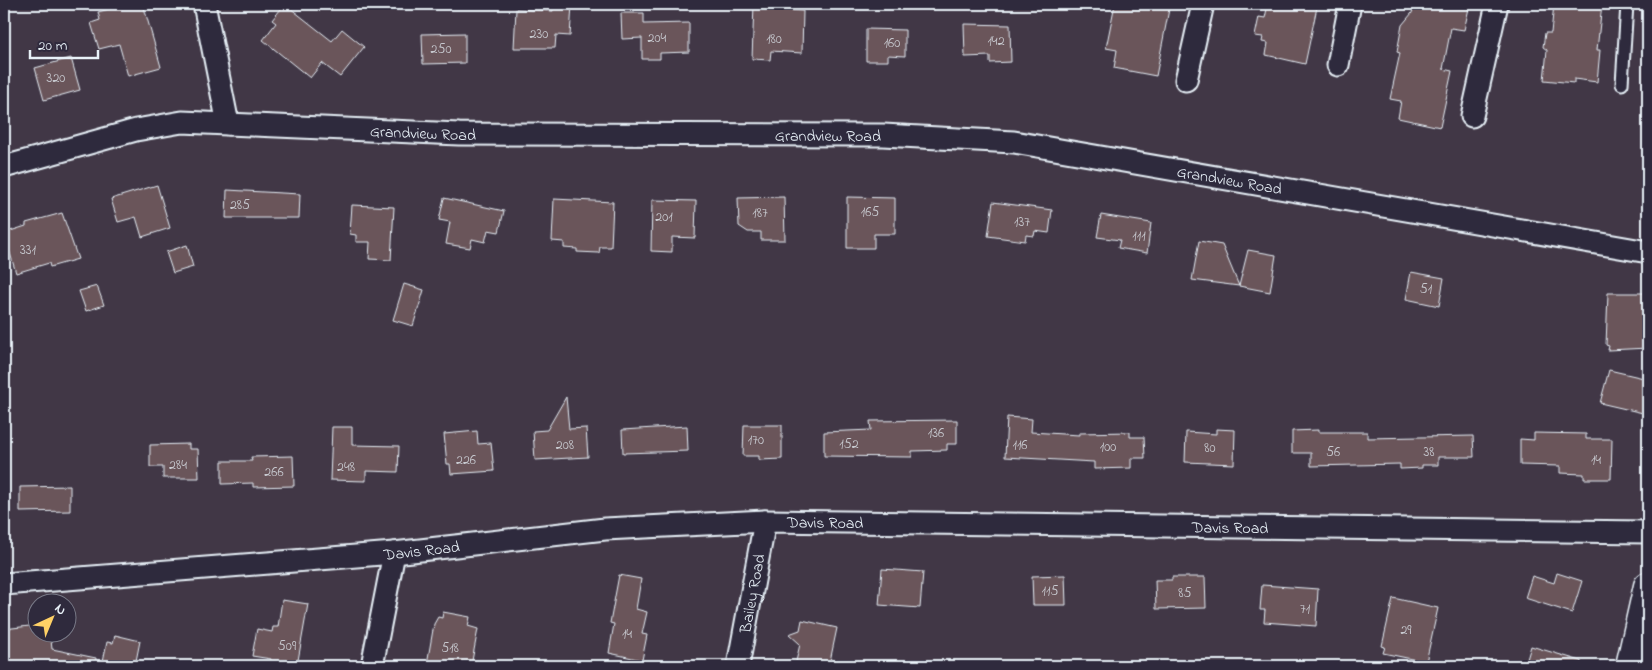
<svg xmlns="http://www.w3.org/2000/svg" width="1652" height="670" font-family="'Indie Flower',sans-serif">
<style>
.building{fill:#6a545a;stroke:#e8f1f8}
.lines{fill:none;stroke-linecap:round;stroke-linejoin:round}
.service-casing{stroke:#e8f1f8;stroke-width:15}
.minor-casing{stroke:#e8f1f8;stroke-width:25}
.secondary-casing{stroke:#e8f1f8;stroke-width:31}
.service{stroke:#2f2a3d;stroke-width:11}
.minor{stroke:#2f2a3d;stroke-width:21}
.secondary{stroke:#2f2a3d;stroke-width:28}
.labels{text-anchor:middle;stroke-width:4.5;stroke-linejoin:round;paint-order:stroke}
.number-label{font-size:14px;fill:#c8cad0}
.street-label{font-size:16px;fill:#e8f1f8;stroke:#2f2a3d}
</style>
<rect width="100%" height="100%" fill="#413746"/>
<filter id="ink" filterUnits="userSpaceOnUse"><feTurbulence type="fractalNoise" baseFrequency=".02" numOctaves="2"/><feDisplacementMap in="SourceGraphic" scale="10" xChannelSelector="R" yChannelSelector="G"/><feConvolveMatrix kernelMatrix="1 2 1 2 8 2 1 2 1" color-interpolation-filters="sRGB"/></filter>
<g filter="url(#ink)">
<path class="building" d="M128,4H143L161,67L128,76L119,44L99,49L91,23L100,20L98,12Z
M285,4L332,41L342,29L364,47L340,77L322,63L310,78L263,40L276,23L272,20Z
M553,4H572L570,36L556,35L555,48H514L516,9L553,11Z
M754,4H787V10L803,11L802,53L771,51L770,60L752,59Z
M1115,4H1170L1156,76L1114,68L1117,50L1106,48Z
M1268,4H1300L1317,7L1305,64L1266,55L1268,43L1262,42L1263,37L1255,36L1259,17L1265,18Z
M1414,4H1470L1464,30L1451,28L1443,69L1452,71L1440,127L1398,118L1401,101L1390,99L1400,53L1397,52L1402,25L1412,13Z
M1554,4H1602L1597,50H1600L1597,82L1574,79V83L1544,80L1547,50L1543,47L1545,33H1551Z
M621,13H644V24L689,23V52L660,53V59H642V38L622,39Z
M964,24L1010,25L1011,62L990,63V56L965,57Z
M866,29L905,30V56L888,55V61H866Z
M465,33V63L423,64L422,34Z
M71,58L80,90L44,100L35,68Z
M157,185L170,228L142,237L136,217L118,222L111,199Z
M227,190L300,194L299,218H226Z
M784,197L785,240H761V232H748L739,226L738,198Z
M847,197L895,198V234H874V248H847Z
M444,198L504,211L499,232L488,230L485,242L472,239L470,248L446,244L450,222L439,220Z
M554,199L613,202L611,247H600L599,253L577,252V249L564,248V242L552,241Z
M652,200L696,201L695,238L672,237V252L651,251Z
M993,202L1052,210L1049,233L1035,231L1034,236L1026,235L1025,241L988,236Z
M352,205L394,207L391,260L369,259L370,242H356V235L350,234Z
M62,213L78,259L50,267L49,263L16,273L4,233L26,226V223Z
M1101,215L1151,223L1147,253L1118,248L1120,240L1097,237Z
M1199,241L1222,245L1239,286L1192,280Z
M187,245L193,267L173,273L166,252Z
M1248,250L1276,255L1270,292L1239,286Z
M1411,272L1444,278L1439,306L1406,299Z
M404,284L424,290L413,326L393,320Z
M97,286L104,305L86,311L79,291Z
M1608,293H1648V348L1608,350L1609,346L1606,345Z
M1609,370L1648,379V392L1643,413L1600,403Z
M566,397L569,429L586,428L588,457L535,460L533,431L547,430Z
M1007,417L1032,419L1031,432L1079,435V433L1130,432V437H1144L1145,458H1131V468L1094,469V462L1005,457Z
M957,420V444H947V450L912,451V457L824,456V432L871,430L870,421Z
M744,425H782V459L759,460V456H743Z
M687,426L688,451L623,453L622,430Z
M332,427H352V445L399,446L398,472L366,471V481L330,480Z
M1216,429L1235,430L1234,464L1185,462L1186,432L1216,434Z
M1318,430V432H1367V438L1473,436L1474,457H1438V465H1422V468L1400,469V464L1311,466V453H1292V431Z
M477,431L478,444L491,443L494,471L451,474L450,464H447L444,434Z
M1534,433L1586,434V439H1612L1611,479H1584V474L1560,473V466L1520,465V439L1534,440Z
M189,444V449H198L199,478H163V467H150V445Z
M293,456L294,486L253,487V483L222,484V461H252L251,457Z
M70,486V511L20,512V487Z
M882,569L923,572L920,608L879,605Z
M1557,573L1582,581L1572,613L1525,598L1532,576L1554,583Z
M619,575L641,579L636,609L647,612L642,634L647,635L642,660L609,653L614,624L610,623Z
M1065,575L1066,605H1033L1032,576Z
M1172,577H1205L1206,608L1156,609L1155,580H1172Z
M1262,585L1318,589L1316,626L1264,622L1265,610H1260Z
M1393,598L1438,608L1426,662L1383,653L1385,647L1382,646Z
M282,600L308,604L297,666H270L271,659L252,656L257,629L272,632L273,627H278Z
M443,612L470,617L468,626L478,629L471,666L427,664L434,624L438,617L442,618Z
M802,620L837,628L829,666H795L800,644L789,634L800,630Z
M38,625V632H50L52,649L96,658L95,666H4V629Z
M115,635L140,641L135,666H102L107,642L113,643Z
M1531,646L1581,661V666H1525Z"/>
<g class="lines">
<defs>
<path id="service" d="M1622,84L1627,4"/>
<g id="minor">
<path d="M204,4L228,124"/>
<path d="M1338,65L1350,4"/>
<path d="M1186,80L1203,4"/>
<path d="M1472,116L1497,4"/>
<path id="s1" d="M4,167L136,130L182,122L459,134L883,135L1014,142L1648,252"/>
<path id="s2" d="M4,584L394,553L605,529L765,521L1648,532"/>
<path d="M372,666L394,553"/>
<path id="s3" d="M738,666L765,521"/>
</g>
<path id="secondary" d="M1630,666L1648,586"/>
</defs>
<use href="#service" class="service-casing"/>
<use href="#minor" class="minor-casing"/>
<use href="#secondary" class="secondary-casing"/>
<use href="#service" class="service"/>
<use href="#minor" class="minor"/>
<use href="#secondary" class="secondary"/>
</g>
</g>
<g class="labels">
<g class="number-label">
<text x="539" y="38">230</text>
<text x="657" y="42">204</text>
<text x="774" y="43">180</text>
<text x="996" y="45">142</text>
<text x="892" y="47">160</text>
<text x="441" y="53">250</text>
<text x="56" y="82">320</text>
<text x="240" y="209">285</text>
<text x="870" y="216">165</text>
<text x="760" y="217">187</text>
<text x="664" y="221">201</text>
<text x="1022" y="226">137</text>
<text x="1139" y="240">111</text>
<text x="28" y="254">331</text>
<text x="1426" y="293">51</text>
<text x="936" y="437">136</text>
<text x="756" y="444">170</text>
<text x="849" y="448">152</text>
<text x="565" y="449">208</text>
<text x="1020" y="449">116</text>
<text x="1108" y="451">100</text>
<text x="1210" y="452">80</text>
<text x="1333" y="456">56</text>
<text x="1429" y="456">38</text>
<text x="466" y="464">226</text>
<text x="1596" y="464">14</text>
<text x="178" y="469">284</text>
<text x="346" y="471">248</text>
<text x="274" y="476">266</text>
<text x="1050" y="595">115</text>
<text x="1185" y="597">85</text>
<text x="1305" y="613">71</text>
<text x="1406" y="634">29</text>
<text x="627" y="638">14</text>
<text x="287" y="650">509</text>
<text x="450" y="652">518</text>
</g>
<g class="street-label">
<text dy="6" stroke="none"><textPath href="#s1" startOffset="425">Grandview Road</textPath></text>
<text dy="6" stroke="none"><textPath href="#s1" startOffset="830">Grandview Road</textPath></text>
<text dy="6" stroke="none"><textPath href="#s1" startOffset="1235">Grandview Road</textPath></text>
<text dy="6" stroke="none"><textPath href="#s2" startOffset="824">Davis Road</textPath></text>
<text dy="6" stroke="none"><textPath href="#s2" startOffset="1229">Davis Road</textPath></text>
<text dy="6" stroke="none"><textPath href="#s2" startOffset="419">Davis Road</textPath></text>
<text dy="6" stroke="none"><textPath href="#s3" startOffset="74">Bailey Road</textPath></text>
</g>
</g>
<rect width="1652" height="670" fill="none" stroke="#2f2a3d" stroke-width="20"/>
<rect x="10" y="10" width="1632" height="650" fill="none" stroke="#e8f1f8" stroke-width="2" filter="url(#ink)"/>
<g transform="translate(52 618) rotate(44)"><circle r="24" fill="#2f2a3d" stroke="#797a88"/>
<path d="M0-4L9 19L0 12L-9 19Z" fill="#ffd166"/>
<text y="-8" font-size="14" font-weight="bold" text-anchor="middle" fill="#e8f1f8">N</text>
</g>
<path d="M30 50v8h68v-8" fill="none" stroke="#e8f1f8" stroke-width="2.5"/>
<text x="38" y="50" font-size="15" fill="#e8f1f8" stroke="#2f2a3d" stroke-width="4" paint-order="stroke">20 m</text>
</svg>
